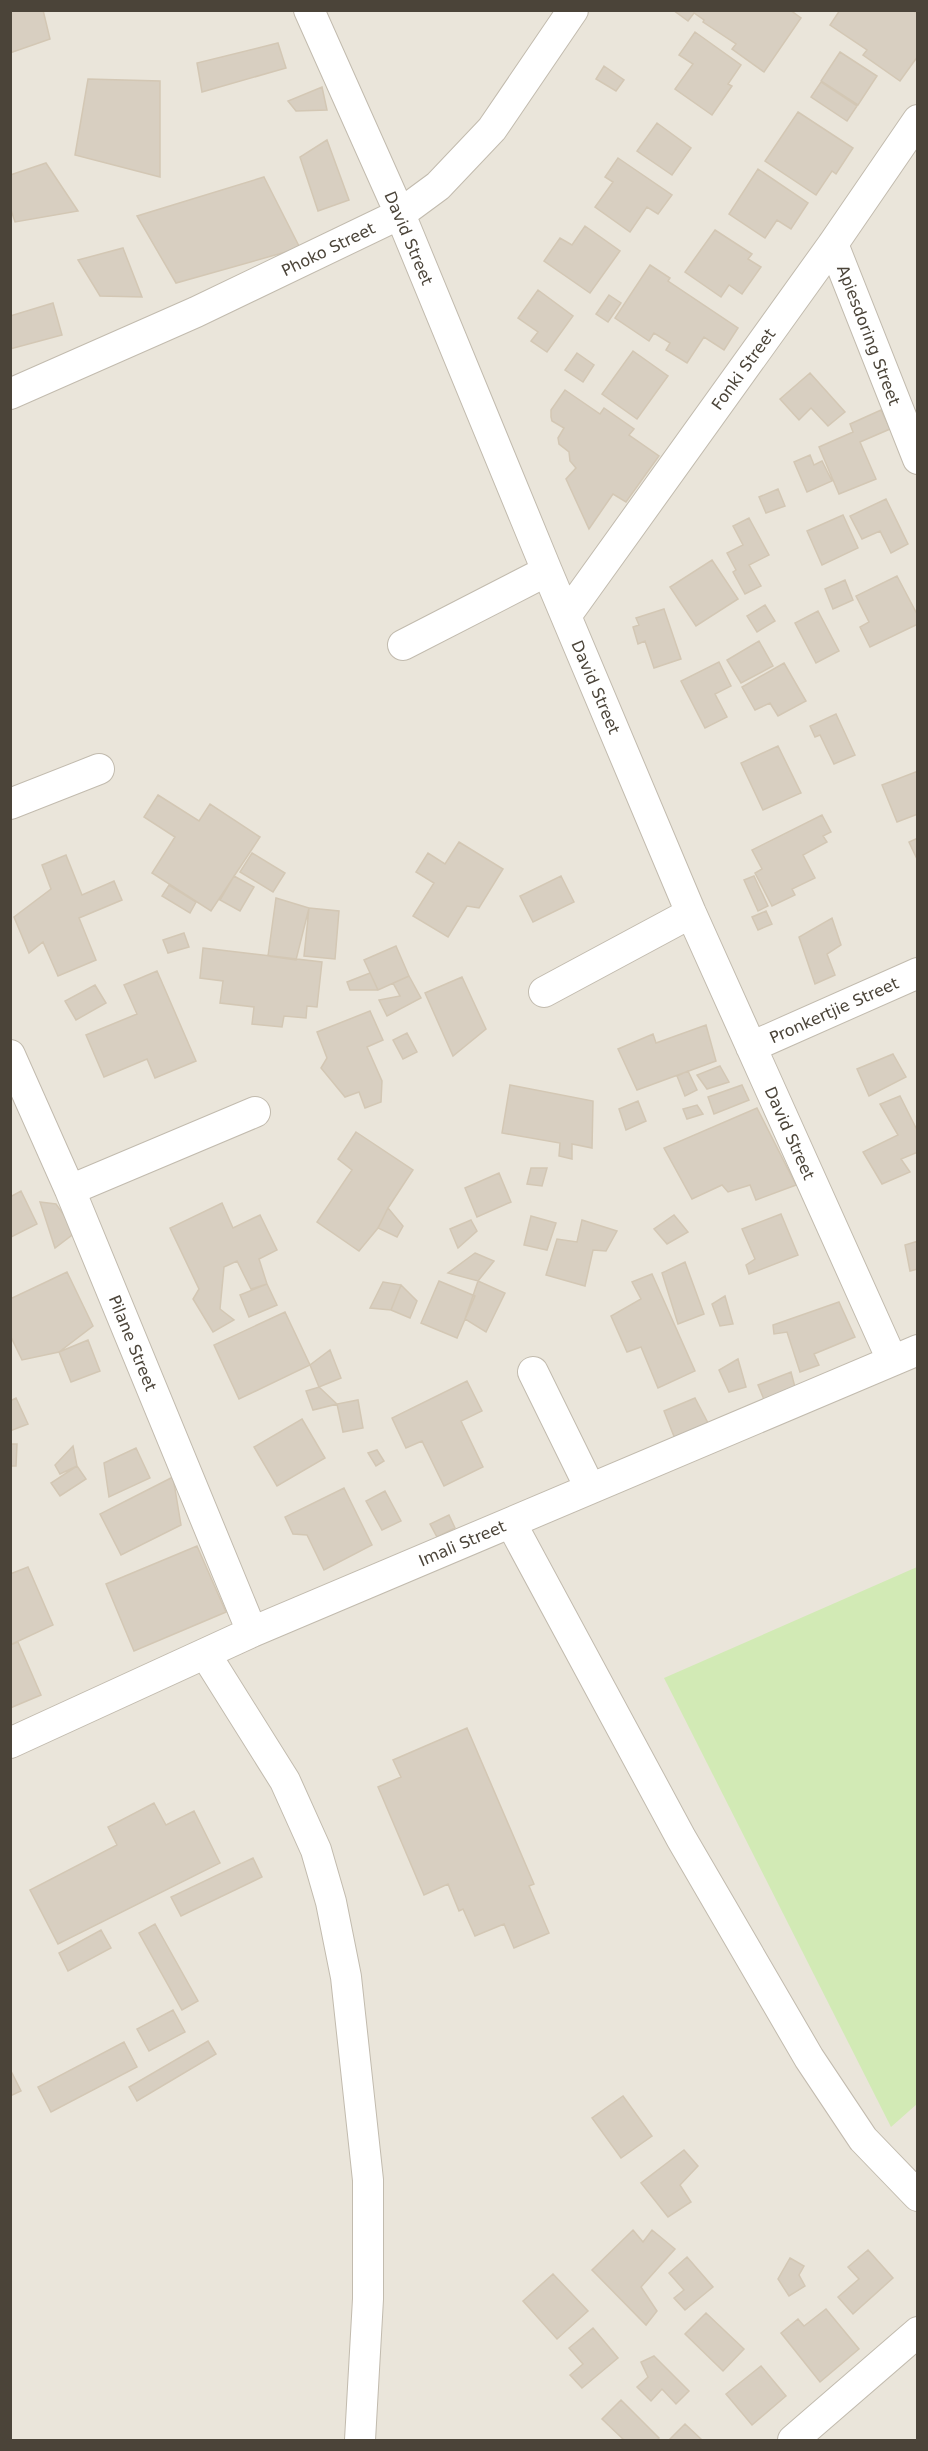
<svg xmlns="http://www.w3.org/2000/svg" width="928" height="2451" font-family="'DejaVu Sans',sans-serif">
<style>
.residential{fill:#eae5da}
.green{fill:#d2eab5}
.building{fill:#d8cfc1;stroke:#d3c7b4;stroke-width:1.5}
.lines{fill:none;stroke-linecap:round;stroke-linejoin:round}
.minor-casing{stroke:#c2bbae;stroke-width:32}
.minor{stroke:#fff;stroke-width:30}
.labels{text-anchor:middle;stroke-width:6;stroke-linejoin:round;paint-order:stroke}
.street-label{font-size:16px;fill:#4b4439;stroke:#fff}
</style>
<rect width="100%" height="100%" fill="#f6f3ec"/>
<path class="residential" d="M11,11H917V2440H11Z"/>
<path class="green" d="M917,1567V2104L891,2127L664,1678Z"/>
<path class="building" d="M10,10H43L50,39L10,53Z
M673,10H790L801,18L764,72L732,49L736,44L703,22L704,20L694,13L688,21Z
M840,10H912L918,14V56L900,81L863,55L867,50L830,25Z
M695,32L741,65L728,84L732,86L712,115L675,89L693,64L679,55Z
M278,43L286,68L202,92L197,63Z
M840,52L877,76L858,105L821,81Z
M604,66L624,80L616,91L596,79Z
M88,79L160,81V177L75,155Z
M821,82L857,106L847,121L811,97Z
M322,87L327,110L296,111L288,101Z
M798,112L853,148L836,174L832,171L816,195L765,161Z
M657,123L691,148L672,175L637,151Z
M327,140L349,200L318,211L300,157Z
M618,158L672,195L658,214L647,207L630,232L595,207L613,182L605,177Z
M46,163L78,211L15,222L10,207V175Z
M758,169L808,203L791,229L777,220L765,238L729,214Z
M264,177L300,248L176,283L137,216Z
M585,226L620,251L590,293L544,261L560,238L572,245Z
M715,230L752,254L748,259L761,267L742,294L729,285L721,297L685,272Z
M123,248L142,297L100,296L78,260Z
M650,265L670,278L668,281L738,328L724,350L704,337L687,363L666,350L670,343L654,333L649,341L615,318Z
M538,290L573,316L547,352L531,341L538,332L518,318Z
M609,295L621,303L608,322L596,314Z
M53,303L62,335L10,349V316Z
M633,351L668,376L637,419L602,394Z
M577,353L594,365L583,382L565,370Z
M810,373L845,412L828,426L811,408L799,420L780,399Z
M565,390L600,414L604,408L634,429L629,435L659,456L626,502L613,494L589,529L566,479L576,468L570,461L569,452L559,444L558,438L564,428L552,421L551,417V410Z
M881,410L890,429L860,442L876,479L839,494L819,447L853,432L850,424Z
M810,455L814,465L822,461L832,481L807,492L794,462Z
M778,489L785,506L766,513L759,497Z
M886,499L908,544L891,553L880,531L862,539L850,516Z
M843,515L858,548L822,565L807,531Z
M749,518L769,555L749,565L761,586L745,594L733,572L736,570L727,553L743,545L733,526Z
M712,560L738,599L696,626L670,587Z
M897,576L918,616V624L870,647L860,627L869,622L856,596Z
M845,580L853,600L833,609L825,589Z
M765,605L775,621L757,632L747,616Z
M664,609L681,659L654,668L645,641L638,644L633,627L639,625L636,618Z
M818,611L839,651L816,663L795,623Z
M759,641L773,666L741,683L727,660Z
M719,662L731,686L715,694L727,717L705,728L681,681Z
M784,663L806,701L778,716L770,703L755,710L742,687Z
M836,714L855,755L834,764L820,735L815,737L810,726Z
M778,746L801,793L763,810L741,763Z
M918,771V814L897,822L882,785Z
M158,795L199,821L210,804L260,837L211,911L152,873L175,837L144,817Z
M822,815L831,832L823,836L827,842L803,855L815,878L792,889L795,895L772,906L755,873L762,869L752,850Z
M918,838V859H917L909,842Z
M459,842L503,869L479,908L467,906L448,937L413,916L434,883L416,872L428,853L445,864Z
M252,853L285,873L273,892L240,872Z
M66,855L82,895L114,881L122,900L79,918L96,960L58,976L43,942L29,953L14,917L51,889L42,865Z
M234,876L254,887L240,911L220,900Z
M561,876L574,902L533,922L520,896Z
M754,876L768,906L758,911L744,880Z
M169,885L196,902L190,913L162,896Z
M276,898L309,908L296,960L268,956Z
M309,908L339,911L335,959L304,956Z
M766,911L772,924L758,930L752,917Z
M832,918L841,945L827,954L835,975L815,984L799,937Z
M184,933L189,947L168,953L163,940Z
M396,946L409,976L378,990L364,960Z
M203,948L322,962L317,1007L307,1006L306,1018L284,1016L282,1027L252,1024L254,1007L220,1003L223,981L200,978Z
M157,971L196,1061L155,1078L147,1059L104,1077L86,1035L137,1014L124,985Z
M370,973L378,990H350L347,982Z
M409,976L421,998L387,1016L379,1000L400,996L393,983Z
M462,977L486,1029L453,1056L425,993Z
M95,985L106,1003L76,1020L65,1001Z
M370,1011L383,1040L367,1047L382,1081L381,1102L365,1108L359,1092L345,1097L321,1068L327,1058L317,1032Z
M706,1025L716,1061L637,1090L618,1049L653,1034L656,1043Z
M407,1033L417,1052L403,1059L393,1040Z
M893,1054L906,1077L869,1096L857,1069Z
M720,1066L729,1082L707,1089L697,1075Z
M688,1071L697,1090L685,1096L677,1076Z
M510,1085L593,1101L592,1148L572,1144V1159L559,1156L560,1143L502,1133Z
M742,1085L749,1100L714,1114L708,1097Z
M900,1096L918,1132V1152L901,1159L910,1172L882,1184L863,1152L898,1135L880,1104Z
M638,1101L646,1121L626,1130L619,1109Z
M697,1105L703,1114L687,1119L683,1109Z
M757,1108L796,1185L756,1200L750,1185L728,1192L722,1185L692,1199L664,1148Z
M356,1132L413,1170L388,1208L378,1228L359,1251L317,1222L352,1170L338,1159Z
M531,1168H547L542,1186L527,1184Z
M499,1173L511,1202L477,1217L465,1188Z
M21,1191L37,1224L11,1237L10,1197Z
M40,1202L56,1204L76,1232L55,1248Z
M222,1203L233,1228L260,1215L277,1250L259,1259L267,1284L251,1289L237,1261L224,1267L220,1309L234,1320L213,1332L193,1299L199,1289L170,1228Z
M388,1208L403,1226L397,1237L378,1228Z
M781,1214L798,1255L749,1274L746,1265L755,1259L742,1229Z
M674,1215L688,1232L667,1244L654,1229Z
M531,1216L556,1223L547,1250L524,1245Z
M471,1220L477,1231L458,1248L450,1229Z
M582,1220L617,1231L606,1251L593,1250L585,1286L546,1275L557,1239L577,1242Z
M918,1241V1269L910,1271L905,1245Z
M475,1253L494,1261L478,1281L448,1273Z
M685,1262L704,1314L678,1324L662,1273Z
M67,1272L93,1326L59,1352L22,1360L10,1335V1299Z
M652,1274L695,1371L658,1388L641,1347L627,1352L611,1316L641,1299L632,1282Z
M439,1281L475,1296L457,1338L421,1323Z
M478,1281L505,1293L486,1332L465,1319Z
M383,1282L401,1285L391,1310L370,1308Z
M267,1284L277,1305L249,1317L240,1295Z
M401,1285L417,1301L410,1318L391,1310Z
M725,1296L733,1324L720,1326L712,1304Z
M839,1302L855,1337L814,1354L819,1365L800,1372L787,1332L774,1334L773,1325Z
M285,1312L310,1365L239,1399L214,1345Z
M88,1340L100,1371L71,1382L59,1352Z
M330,1350L341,1378L319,1387L310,1365Z
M738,1359L746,1387L729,1392L719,1370Z
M791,1372L796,1391L765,1402L758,1385Z
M467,1381L482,1411L461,1421L483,1467L444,1486L422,1441L406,1448L392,1418Z
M319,1387L337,1404L313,1410L306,1391Z
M16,1398L28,1424L10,1431V1401Z
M695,1398L708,1423L675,1439L664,1411Z
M358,1400L363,1428L343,1432L337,1404Z
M302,1419L325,1458L277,1486L254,1447Z
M10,1444H17L16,1466H10Z
M73,1446L77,1466L60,1474L55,1465Z
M136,1448L150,1478L109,1497L104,1463Z
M377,1450L384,1461L376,1466L368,1453Z
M77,1466L86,1479L60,1496L51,1483Z
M173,1477L181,1525L121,1555L100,1514Z
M344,1488L372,1545L324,1570L307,1535L293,1534L285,1517Z
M385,1491L401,1521L382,1530L366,1501Z
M449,1515L455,1528L437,1537L430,1524Z
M197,1546L226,1612L134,1651L106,1584Z
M28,1567L53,1625L10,1645V1574Z
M18,1642L41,1695L10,1708V1645Z
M467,1728L534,1884L529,1886L549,1933L514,1948L504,1924L475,1936L463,1909L459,1911L448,1884L424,1895L378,1787L401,1777L393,1760Z
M154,1803L166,1825L194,1811L220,1863L58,1944L30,1890L117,1845L108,1827Z
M253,1858L262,1877L181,1916L171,1897Z
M155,1924L198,2001L182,2010L139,1933Z
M101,1930L111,1948L68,1971L59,1953Z
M173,2010L185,2032L149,2051L137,2029Z
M208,2041L216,2054L137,2101L129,2087Z
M124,2042L137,2067L51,2112L38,2087Z
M10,2069L21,2091L10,2096Z
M623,2096L652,2136L621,2158L592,2118Z
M684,2150L698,2166L680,2185L691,2202L668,2217L641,2183Z
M633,2230L643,2242L652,2230L675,2249L641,2287L657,2311L646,2325L592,2270Z
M868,2250L893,2278L853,2314L838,2297L859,2279L848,2267Z
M687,2257L713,2287L685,2310L674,2298L684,2290L669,2273Z
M790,2258L804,2266L799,2275L805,2286L789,2296L778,2279Z
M553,2274L588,2311L557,2339L523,2301Z
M826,2309L859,2349L820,2382L781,2333L798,2319L804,2326Z
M706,2313L744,2349L723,2371L685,2334Z
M593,2328L618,2358L582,2388L570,2375L583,2364L569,2348Z
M654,2356L689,2391L676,2404L662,2389L651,2401L637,2387L648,2377L641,2362Z
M761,2366L786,2396L752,2425L726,2394Z
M621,2400L659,2438L657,2440H624L602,2419Z
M685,2424L702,2440H669Z"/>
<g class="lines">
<defs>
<path id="minor" d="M309,10L400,214L547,571L691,913L892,1360
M833,244L918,459
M10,394L196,312L400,214L438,186L492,129L573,10
M566,616L833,244L918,120
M403,645L547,571
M10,804L99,769
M544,992L691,913
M751,1047L918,973
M10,1055L70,1190L252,1632
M70,1190L255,1112
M533,1372L590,1488
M511,1523L681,1838L809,2058L863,2139L918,2196
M206,1655L285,1781L316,1850L331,1902L346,1977L368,2180V2299L360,2440
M10,1743L252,1632L918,1350
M793,2440L918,2332"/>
</defs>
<use href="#minor" class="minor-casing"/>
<use href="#minor" class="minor"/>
</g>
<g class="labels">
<g class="street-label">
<text transform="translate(409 238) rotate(67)" y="6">David Street</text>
<text transform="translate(328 249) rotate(-26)" y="6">Phoko Street</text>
<text transform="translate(869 335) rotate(69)" y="6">Apiesdoring Street</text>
<text transform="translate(743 369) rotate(-54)" y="6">Fonki Street</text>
<text transform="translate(596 687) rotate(67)" y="6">David Street</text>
<text transform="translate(834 1010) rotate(-24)" y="6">Pronkertjie Street</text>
<text transform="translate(790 1133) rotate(66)" y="6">David Street</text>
<text transform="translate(133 1343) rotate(68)" y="6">Pilane Street</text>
<text transform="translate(462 1543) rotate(-23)" y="6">Imali Street</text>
</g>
</g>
<rect width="928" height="2451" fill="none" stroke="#4b4439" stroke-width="24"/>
</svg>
